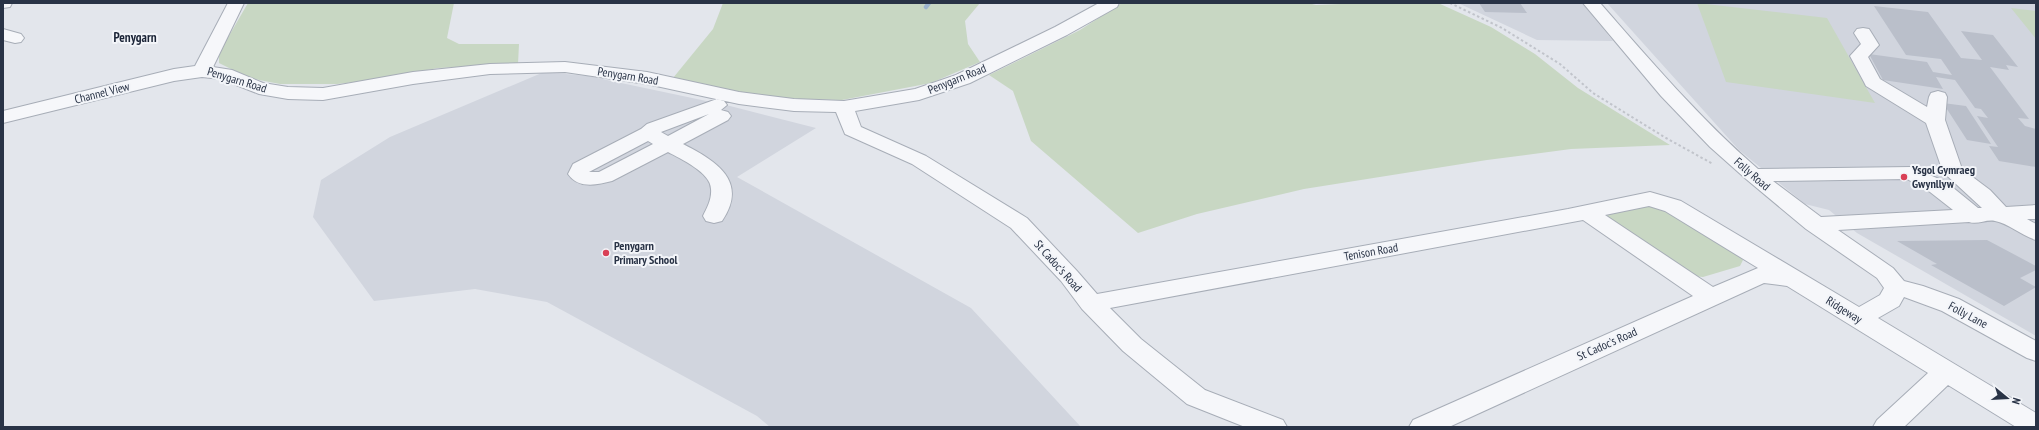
<svg xmlns="http://www.w3.org/2000/svg" width="2039" height="430" font-family="'PT Sans Narrow',sans-serif">
<style>
.built{fill:#d1d5de}
.green{fill:#c8d7c3}
.lines{fill:none;stroke-linecap:round;stroke-linejoin:round}
.stream{stroke:#9cb4ce;stroke-width:4.5}
.building{fill:#babfca}
.minor-casing{stroke:#a7adb7;stroke-width:2}
.path{stroke:#c1c4cb;stroke-width:2;stroke-dasharray:2.5 2.5;stroke-linecap:butt}
.minor{fill:#f6f7fa;fill-rule:evenodd}
.poi-dot{fill:#d94056;stroke:#f3f5f9;stroke-width:1.5}
.labels{text-anchor:middle;stroke-width:4;stroke-linejoin:round;paint-order:stroke}
.street-label{font-size:12px;fill:#293346;stroke:#f3f5f9}
.poi-label{font-size:12px;font-weight:bold;fill:#293346;stroke:#f3f5f9;text-anchor:start}
.far-district-label{font-size:13px;font-weight:bold;fill:#1b2437;stroke:#f3f5f9}
</style>
<rect width="100%" height="100%" fill="#e3e6ec"/>
<path class="built" d="M1458,3H1582L1613,41L1537,40Z
M1607,3H2036V336L1857,233L1829,210L1805,204L1739,150Z
M544,72L588,76L730,106L816,128L737,177L971,308L1081,427H770L757,416L547,302L475,289L374,301L313,217L321,180L390,137Z"/>
<path class="green" d="M248,3H454L447,38L459,44H519L518,64L438,68L365,81L337,84H280L249,78L219,63V53Z
M723,3H980L965,21L968,44L980,62L931,83L842,100L799,99L749,94L673,78L713,29Z
M1122,3H1308L1316,5L1365,3H1438L1491,27L1535,54L1578,88L1670,145L1571,149L1487,160L1304,189L1197,214L1138,233L1031,141L1013,91L989,75L1080,30Z
M1697,3L1827,18L1875,103L1726,82Z
M2011,8L2036,11V39Z
M1642,205L1658,206L1738,252L1743,260L1740,266L1703,277L1692,276L1607,217L1609,211Z"/>
<g class="lines">
<path class="stream" d="M926,7L929,3"/>
</g>
<path class="building" d="M1479,3H1520L1527,13L1485,12Z
M1874,6L1928,12L1961,58L1982,60L1961,31L1993,35L2018,67L2006,65L2009,70L1990,67L2029,119L2018,118L2025,126L2036,129V167L1999,161L1989,146L1998,147L1977,116L1988,118L1981,109L1975,108L1955,80L1936,77L1943,89L1883,80L1869,54L1927,62L1933,72L1952,75L1941,59L1906,55Z
M1943,103L1966,106L1991,144L1967,140Z
M1987,240L2036,266V270L2020,278L2036,287L2004,306L1931,265L1937,264L1897,241Z"/>
<g class="lines">
<defs>
<path id="minor" d="M3,3H12L10,7L3,8Z
M228,3H244L213,67L232,70L263,83L288,87L323,88L413,72L490,64L565,62L647,72L739,92L794,99L844,101L915,89L956,75L1055,27L1099,3H1119L1117,7L1067,35L970,83L919,100L855,111L861,127L926,156L1027,218L1077,271L1097,294L1568,209L1650,192L1681,201L1859,307L1880,295L1884,288L1877,278L1806,229L1746,179L1710,147L1661,96L1583,3H1600C1651,61 1700,119 1758,169L1911,167L1946,182L1978,208H1982L1943,172L1926,123L1866,86L1864,82L1850,56L1861,44L1854,33L1857,29L1863,28L1869,29L1879,45L1868,57L1880,79L1927,107L1929,97L1931,93L1938,91L1945,93L1947,97L1945,120L1962,169L1990,190L2006,207L2036,205V219H2027L2036,224V240C2022,236 2008,223 1995,221C1986,219 1978,225 1969,222L1838,230L1893,268L1904,281L1923,286L1959,299L2036,341V361L2027,358L1942,311L1904,297L1899,306L1878,318L2036,413V427H2016L1948,385L1904,427H1873L1877,420L1928,373L1787,286L1764,283L1449,427H1409L1413,420L1693,296L1583,220L1110,308L1141,339L1205,390L1283,420L1287,427H1245L1187,404L1123,351L1082,309L1061,281L1011,228L912,164L845,134L836,112L794,111L739,104L647,84L565,72L490,74L413,84L323,100L288,99L259,94L221,79L202,77L174,81L3,123V111L174,69L195,66ZM1907,179L1930,192L1953,210L1821,217L1773,181ZM1649,206L1665,211L1758,268L1713,287L1605,215Z
M3,29L21,34L24,38L21,42L15,43L3,40Z
M717,99L724,101L727,105L721,110L728,112L731,116L728,120L683,144C716,161 749,181 722,221L714,223L706,221L703,216C707,208 712,199 711,189C711,173 681,159 668,152L612,181C597,185 578,189 568,174L573,164L641,129L647,124ZM709,114L668,136L661,132ZM648,141L653,144L599,172H589Z"/>
</defs>
<use href="#minor" class="minor-casing"/>
<path class="path" d="M1450,3L1502,28L1560,64L1593,93L1666,138L1713,164"/>
<use href="#minor" class="minor"/>
</g>
<g class="poi-dot">
<circle cx="1904" cy="177" r="4"/>
<circle cx="606" cy="253" r="4"/>
</g>
<g class="labels">
<g class="street-label">
<text transform="translate(628 76) rotate(9)" y="4">Penygarn Road</text>
<text transform="translate(957 79) rotate(-22)" y="4">Penygarn Road</text>
<text transform="translate(237 80) rotate(17)" y="4">Penygarn Road</text>
<text transform="translate(102 93) rotate(-14)" y="4">Channel View</text>
<text transform="translate(1752 174) rotate(41)" y="4">Folly Road</text>
<text transform="translate(1371 252) rotate(-10)" y="4">Tenison Road</text>
<text transform="translate(1058 266) rotate(48)" y="4">St Cadoc's Road</text>
<text transform="translate(1844 310) rotate(32)" y="4">Ridgeway</text>
<text transform="translate(1968 315) rotate(28)" y="4">Folly Lane</text>
<text transform="translate(1607 344) rotate(-24)" y="4">St Cadoc's Road</text>
</g>
<g class="poi-label">
<text x="1912" y="174">Ysgol Gymraeg<tspan x="1912" dy="14">Gwynllyw</tspan></text>
<text x="614" y="250">Penygarn<tspan x="614" dy="14">Primary School</tspan></text>
</g>
<g class="far-district-label">
<text x="135" y="42">Penygarn</text>
</g>
</g>
<rect width="2039" height="430" fill="none" stroke="#293346" stroke-width="8"/>
<g transform="translate(2007 398) rotate(108)" stroke="#f3f5f9" stroke-width="3" paint-order="stroke">
<path d="M0-3L7 15L0 10L-7 15Z" fill="#293346"/>
<text y="-6" font-size="11" font-weight="bold" text-anchor="middle" fill="#293346">N</text>
</g>
</svg>
